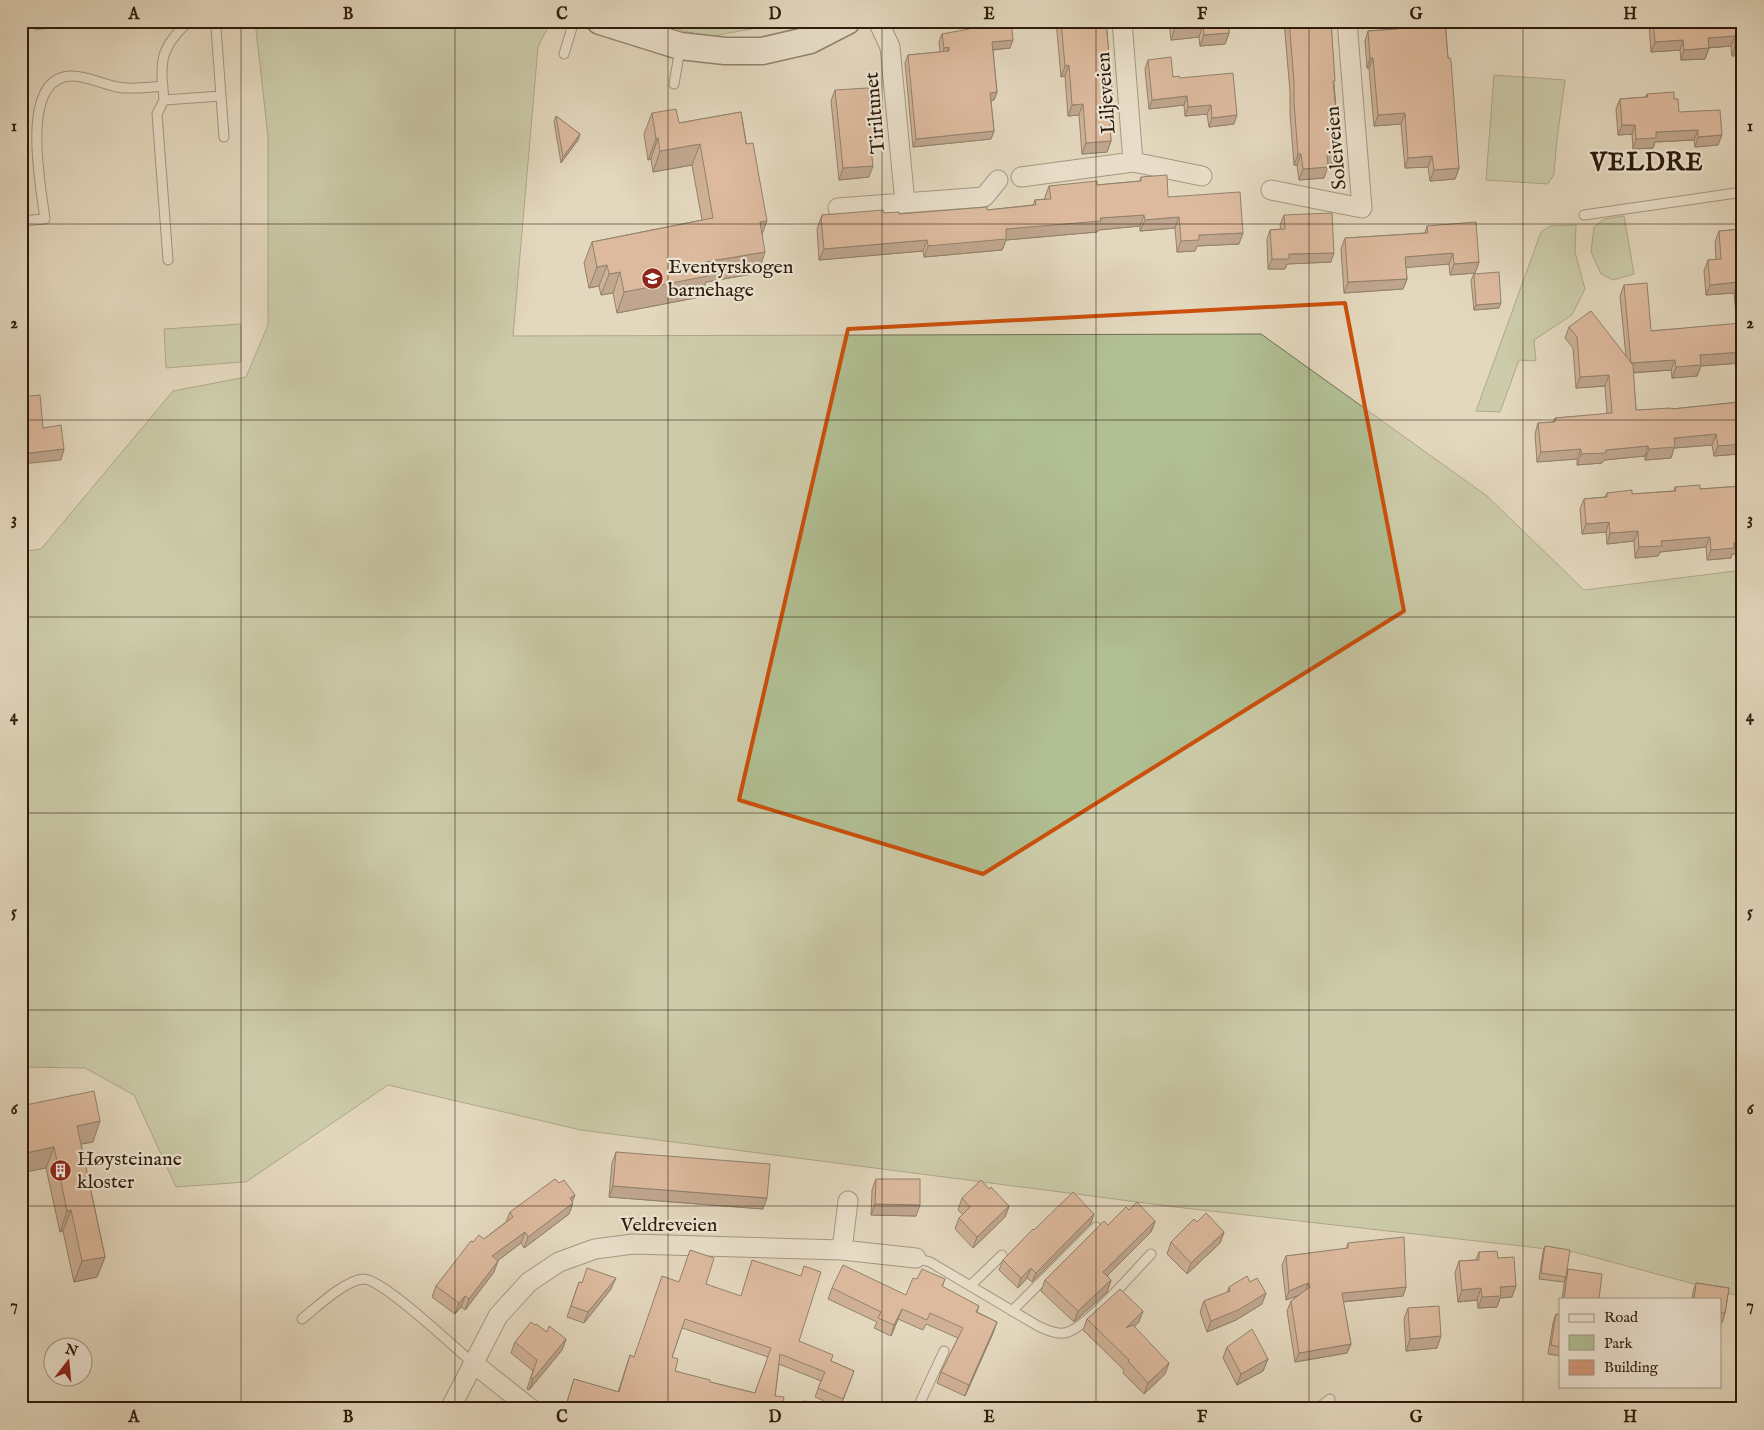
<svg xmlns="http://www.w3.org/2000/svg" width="1764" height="1430" font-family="'IM FELL English',serif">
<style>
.green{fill:#b1bf93;stroke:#6f6e4f}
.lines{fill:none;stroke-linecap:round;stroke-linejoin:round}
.lane-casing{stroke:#5a4b38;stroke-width:11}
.street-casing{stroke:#5a4b38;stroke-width:21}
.secondary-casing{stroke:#2d1c0b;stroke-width:29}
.lane{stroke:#ede5d4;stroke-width:9}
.street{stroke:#ede5d4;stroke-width:19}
.secondary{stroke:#ede5d4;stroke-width:26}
.wall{fill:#b78367;stroke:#2d1c0b;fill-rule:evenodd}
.shaded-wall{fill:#956a54;stroke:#2d1c0b}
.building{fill:#d59878;stroke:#2d1c0b;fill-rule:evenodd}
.marked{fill:none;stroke:#cc500c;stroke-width:4;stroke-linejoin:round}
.grid{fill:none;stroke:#2d1c0b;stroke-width:1;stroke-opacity:0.55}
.labels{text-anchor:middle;stroke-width:4.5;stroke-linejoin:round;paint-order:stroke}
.street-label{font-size:20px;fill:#2d1c0b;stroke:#ede5d4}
.poi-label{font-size:20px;fill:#2d1c0b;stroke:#ede5d4;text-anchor:start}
.district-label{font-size:25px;font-weight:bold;letter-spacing:1px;fill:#2d1c0b;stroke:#ede5d4}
.neatline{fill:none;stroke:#2d1c0b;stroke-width:2}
.grid-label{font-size:16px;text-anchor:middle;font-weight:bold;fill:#2d1c0b}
</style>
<rect width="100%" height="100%" fill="#e3d7bd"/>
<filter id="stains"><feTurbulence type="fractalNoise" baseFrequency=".004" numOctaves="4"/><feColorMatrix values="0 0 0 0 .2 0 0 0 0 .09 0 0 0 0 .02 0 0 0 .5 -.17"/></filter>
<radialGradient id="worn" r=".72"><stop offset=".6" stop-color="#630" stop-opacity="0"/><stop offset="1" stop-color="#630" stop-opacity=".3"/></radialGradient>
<path class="green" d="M34,21H88V24L35,30Z
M255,21H551L538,47L513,336L1261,334L1487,496L1584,590L1743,570V1297L1574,1252L1184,1208L581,1130L388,1085L246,1182L176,1187L134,1095L85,1068L21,1067V552L41,549L173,391L246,377L268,325V137Z
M646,21H794L708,37Z
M1494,75L1565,80L1557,139L1554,174L1548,184L1486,180Z
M1624,216L1634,274L1613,280L1601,274L1591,252L1594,227L1604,219Z
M1576,225L1575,252L1585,289L1572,315L1534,340L1536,361L1519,360L1500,412L1476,411L1541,232L1550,226Z
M241,324V362L166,368L164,329Z"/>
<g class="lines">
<defs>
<path id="lane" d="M189,21C159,49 160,61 164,100L221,96
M214,21L216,28L224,137
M1604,22L1615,21
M564,54L574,21
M674,84L680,49
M164,100L157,114L168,260
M1584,215L1743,192
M21,221L45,219C41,187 18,76 72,76C87,76 102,84 117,87C132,90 148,87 163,86
M916,1258L930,1262L1038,1326C1046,1330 1055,1334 1064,1333C1083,1332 1135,1270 1151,1254
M970,1286L1002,1255
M1012,1311L1096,1227
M302,1319C317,1307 344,1281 363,1279C382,1278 455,1348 473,1363
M805,1406L809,1409
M917,1409L944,1351
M1317,1409L1330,1399"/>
<path id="street" d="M878,21L890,47L905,203
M1122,21L1133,162
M1021,177L1133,162L1202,176
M1271,190L1362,208L1347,21
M838,208L984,197L998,180
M842,1250L848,1201
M473,1363L531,1409
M450,1409L498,1316L529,1282L559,1262L595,1249L633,1244L842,1250L916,1258"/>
<path id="secondary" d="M600,21L680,46L725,51H762L810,40L847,21"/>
</defs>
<use href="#lane" class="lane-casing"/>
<use href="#street" class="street-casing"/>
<use href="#secondary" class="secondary-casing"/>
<use href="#lane" class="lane"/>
<use href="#street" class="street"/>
<use href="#secondary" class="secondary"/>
</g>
<path class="wall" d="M1056,21H1106L1113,102L1109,112L1111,141L1107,152L1082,154L1079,115L1068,116L1065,76L1061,77Z
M1169,21H1228L1229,33L1225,44L1200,46L1199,37L1171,40Z
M1284,21H1331L1334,84L1340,152L1336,163L1328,164L1324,178L1299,180L1297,165H1294L1290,113V92Z
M1392,21H1445L1448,58L1459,168L1455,179L1430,181L1428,167L1405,168L1401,124L1374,126L1369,68H1367L1365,41L1368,31L1393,29Z
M1650,21H1743V55L1732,56L1731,46L1709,48L1705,59L1681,60L1680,50L1651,52L1649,23Z
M942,34L1010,48L993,50L997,92L994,100L991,101L994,131L991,139L913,147L905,63L908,55L940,52L939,42Z
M1148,60L1173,77L1180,78L1234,124L1209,127L1207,114L1185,116L1184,105L1149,109L1145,69Z
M835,90L872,155L869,177L839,180L831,101Z
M1647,94L1674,99L1679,112L1718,145L1695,147L1694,140L1655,142L1653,148L1633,149L1632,134L1618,135L1616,109L1620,99L1646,97Z
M741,112L762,234L758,273L706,282L700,297L617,313L613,293L601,295L599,286L589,288L584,263L592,242L702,220L692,165L653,172L651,159L648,160L644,134L652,113L679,123Z
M556,116L580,134L578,140L561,163L554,121Z
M1141,177L1168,197L1239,244L1197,246L1195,251L1177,252L1175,228L1140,231V226L1098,230L1097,232L1006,240L1002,250L924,257L923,251L819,260L817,229L822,215L884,213L899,214L987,210L1033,205L1035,200L1045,199V197L1049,186L1097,185L1140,181Z
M1284,215L1331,262L1287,264L1285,269H1268L1267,239L1270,230L1281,229L1280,225Z
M1427,226L1479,262L1475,273L1450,275L1449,264L1406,267L1407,279L1403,289L1344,293L1341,249L1345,238L1425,233Z
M1743,229V372H1741L1740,363L1701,366L1697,376L1672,378L1671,370L1633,373L1636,410L1672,409L1740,402L1741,451L1739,454L1714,456L1712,445L1674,448L1671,458L1645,460V456L1604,460L1602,463L1577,465V459L1537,462L1535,434L1538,423L1553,422L1555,418L1607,414L1605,386L1576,388L1573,348L1565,338L1569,327L1626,356L1620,296L1624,285L1651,331L1737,324L1734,293L1706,295L1704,271L1708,260H1716L1715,242L1719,231Z
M1474,274L1499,308L1474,310L1471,280Z
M1743,483V553L1732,554L1731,558L1707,560L1706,547L1660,552L1658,556L1635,558L1634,541L1607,544L1606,532L1582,534L1580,509L1584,499L1605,497L1607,493L1632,494L1674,491L1675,487L1700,489L1742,486Z
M21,1106L93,1142L81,1144L105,1257L97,1277L74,1282L63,1231L60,1232L46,1168Z
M616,1152L763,1209L609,1197L612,1163Z
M876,1179L916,1216L871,1215L872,1190Z
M989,1189L1009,1206L1005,1217L973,1248L955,1229L959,1218L963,1215L958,1210L962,1198Z
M572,1202L569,1214L524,1248L521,1243L497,1261L494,1272L465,1310L461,1307L455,1314L432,1297L436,1286L473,1242L484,1239L506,1222L510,1212Z
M1129,1210L1155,1221L1151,1232L1107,1276L1111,1280L1107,1292L1074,1322L1041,1291L1045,1280L1108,1225Z
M1091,1223L1032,1282L1027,1278L1018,1288L999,1270L1003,1260L1034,1230Z
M1224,1232L1220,1243L1187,1274L1167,1254L1171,1242Z
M1348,1243L1406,1287L1403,1296L1343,1302L1351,1344L1347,1353L1295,1362L1287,1311L1291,1301L1299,1295L1286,1300L1282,1265L1286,1256L1346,1249Z
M1545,1246L1566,1277L1564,1282L1539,1279L1543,1252Z
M1479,1252L1498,1258L1512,1297L1500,1298L1497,1307L1478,1308L1477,1300L1458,1302L1455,1273L1459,1261L1476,1260Z
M1568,1269L1599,1299H1562L1565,1278Z
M917,1279H945L942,1287L979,1306L977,1312L997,1322L993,1333L965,1396L937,1383L941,1372L958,1338L926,1324L923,1330L898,1319L891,1336L874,1328L877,1322L828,1299L832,1288L906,1295Z
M579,1282L611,1289L584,1323L567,1317Z
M679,1282L706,1284L831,1361L854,1371L840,1408L815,1397L821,1381L779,1364L775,1396L782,1409H565L574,1379L618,1392L630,1355L634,1357ZM682,1328L768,1357L755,1393L710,1382L675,1371L672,1357Z
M1696,1283L1729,1288L1725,1313L1722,1323L1720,1322V1299H1692L1693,1292Z
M1229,1287L1262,1304L1236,1320L1207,1332L1200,1312L1204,1301L1227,1293Z
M1408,1308L1437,1348L1406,1351L1404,1319Z
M1560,1312V1356L1548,1354L1553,1323L1556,1314L1560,1315Z
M1087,1319L1139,1322L1134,1327L1165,1374L1144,1394L1123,1373L1124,1370L1083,1330Z
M535,1325L547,1332L566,1339L562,1350L529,1390L527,1389L533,1371L511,1353L515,1342Z
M1227,1347L1268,1359L1263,1371L1237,1385L1223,1358Z"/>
<path class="shaded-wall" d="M1203,25L1199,37L1171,40L1175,28Z
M1229,33L1225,44L1200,46L1204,35Z
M1735,36L1731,46L1705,48L1708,38Z
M1013,40L1010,48L989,50L992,42Z
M1683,40L1680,50L1651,52L1655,42Z
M1735,45H1743V55L1732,56Z
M949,47L946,55L941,56L944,48Z
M1709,48L1705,59L1681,60L1684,50Z
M1370,58H1373L1369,68H1367Z
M1069,65L1065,76L1061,77L1065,66Z
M997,92L994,100L987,101L990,93Z
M1187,96L1184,105L1149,109L1152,100Z
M1109,102H1113L1109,113Z
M1083,104L1079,115L1068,116L1072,105Z
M1211,105L1207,114L1185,116L1188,107Z
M1405,113L1401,124L1374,126L1378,115Z
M1237,115L1234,124L1209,127L1212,118Z
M1622,125H1635L1632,134L1618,135Z
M1698,130L1694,140L1655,142L1653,148L1633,149L1636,139L1656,132Z
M994,131L991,139L913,147L916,139Z
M580,134L578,140L561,163L563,157Z
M1722,135L1718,145L1695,147L1698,137Z
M658,138L651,159L648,160L656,139Z
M1111,141L1107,152L1082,154L1086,143Z
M700,144L692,165L653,172L660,151Z
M1340,152L1336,163L1323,164L1327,153Z
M1298,154H1301L1297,165H1294Z
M1432,156L1428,167L1405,168L1408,158Z
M873,166L869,177L839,180L843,168Z
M1328,167L1324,178L1299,180L1303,169Z
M1459,168L1455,179L1430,181L1434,170Z
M1144,215L1140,226L1098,230L1097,232L1006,240L1002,250L924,257L928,246L1006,229L1100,218Z
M1179,217L1175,228L1140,231L1145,220Z
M767,221L759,242L760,222Z
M1243,233L1239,244L1197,246L1195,251L1177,252L1181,241L1199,235Z
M927,240L923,251L819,260L824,249Z
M765,252L758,273L706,282L700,297L617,313L624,292L705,262Z
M1334,253L1331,262L1287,264L1285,269H1268L1272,259L1289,254Z
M1453,253L1449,264L1402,268L1405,257Z
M1479,262L1475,273L1450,275L1454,264Z
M607,265L599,286L589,288L597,267Z
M620,272L613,293L601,295L609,274Z
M1407,279L1403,289L1344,293L1348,282Z
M1738,282L1734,293L1706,295L1710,285Z
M1501,303L1499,308L1474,310L1476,305Z
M1743,352V355L1740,363L1701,366L1697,376L1672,378L1676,367L1700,355Z
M1675,360L1671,370L1627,373L1631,363Z
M1609,375L1605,386L1576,388L1580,377Z
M1716,434L1712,445L1674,448L1671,458L1645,460L1649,449L1674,438Z
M1743,441V451H1741L1739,454L1714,456L1718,446Z
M1648,446L1645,456L1604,460L1602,463L1577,465L1581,454L1606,450Z
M64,449L61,460L21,464V454Z
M1581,449L1577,459L1537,462L1541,452Z
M1609,522L1606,532L1582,534L1586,524Z
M1638,531L1634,541L1607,544L1610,533Z
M1710,537L1706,547L1660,552L1658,556L1635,558L1639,547L1661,541Z
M1734,543H1743V553L1732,554L1731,558L1707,560L1711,550Z
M100,1121L93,1142L70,1146L77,1126Z
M54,1147L46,1168L21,1173V1154Z
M613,1186L767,1198L763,1209L609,1197Z
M575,1195L571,1205L573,1203L569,1214L524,1248L528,1237Z
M875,1204L920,1205L916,1216L871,1215Z
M1009,1206L1005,1217L973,1248L977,1237Z
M71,1210L63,1231L60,1232L67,1211Z
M1094,1214L1091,1223L1032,1282L1036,1273Z
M1155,1221L1151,1232L1099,1284L1103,1272Z
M525,1232L521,1243L488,1268L492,1256Z
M1224,1232L1220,1243L1187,1274L1191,1263Z
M105,1257L97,1277L74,1282L82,1261Z
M498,1261L494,1272L465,1310L469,1299Z
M1031,1268L1027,1278L1018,1288L1021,1278Z
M616,1278L611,1289L584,1323L588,1312Z
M1111,1280L1107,1292L1074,1322L1078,1311Z
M1308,1283L1305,1293L1286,1300L1289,1291Z
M1516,1286L1512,1297L1500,1298L1497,1307L1478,1308L1482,1297L1500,1287Z
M1406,1287L1403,1296L1338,1302L1342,1293Z
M1481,1288L1477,1300L1458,1302L1462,1290Z
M1266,1293L1262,1304L1236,1320L1207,1332L1211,1321Z
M465,1296L461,1307L455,1314L459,1303Z
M902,1309L898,1319L891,1336L894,1325Z
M1143,1311L1139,1322L1122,1339L1126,1328Z
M997,1322L993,1333L965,1396L969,1385Z
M1441,1336L1437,1348L1406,1351L1410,1339Z
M566,1339L562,1350L529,1390L533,1379Z
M1351,1344L1347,1353L1295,1362L1299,1353Z
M1268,1359L1263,1371L1237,1385L1241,1374Z
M1169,1363L1165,1374L1144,1394L1148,1383Z"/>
<path class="building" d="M1011,21L1013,40L992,42L997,92L990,93L994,131L916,139L908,55L949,51V47L944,48L942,34Z
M1061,21H1106L1113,102H1109L1111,141L1086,143L1083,104L1072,105L1069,65L1065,66Z
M1174,21H1228L1229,33L1204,35L1203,25L1175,28Z
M1289,21H1331L1335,81H1333L1340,152L1327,153L1328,167L1303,169L1301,154H1298L1294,103V81Z
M1397,21H1445L1448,58H1450L1451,61L1459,168L1434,170L1432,156L1408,158L1405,113L1378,115L1373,58H1370L1368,31L1398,29Z
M1653,21H1743V45H1735V36L1708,38L1709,48L1684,50L1683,40L1655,42Z
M1171,57L1173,77L1179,76L1180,78L1233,73L1237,115L1212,118L1211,105L1188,107L1187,96L1152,100L1148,60Z
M868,88L874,149H871L873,166L843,168L835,90Z
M1674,92V99H1678L1679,112L1720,110L1722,135L1698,137V130L1656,132V138L1636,139L1635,125H1622L1620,99L1648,97L1647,94Z
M676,109L679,123L741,112L746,144L753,143L767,221L760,222L765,252L705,262L708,276L624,292L620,272L609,274L607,265L597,267L592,242L713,218L700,144L660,151L658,138L656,139L652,113Z
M556,116L580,134L563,157Z
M1167,175L1168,197L1240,192L1243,233L1199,235V240L1181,241L1179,217L1145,220L1144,215L1100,218L1101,221L1006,229V239L928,246L927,240L824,249L821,218H822V215L883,210L884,213L899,212V214L987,207V210L1036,205L1035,200L1051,199L1049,186L1097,181V185L1141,181V177Z
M1332,213L1334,253L1289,254V259H1272L1270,230L1285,229L1284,215Z
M1476,222L1479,262L1454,264L1453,253L1405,257L1407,279L1348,282L1345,238L1428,233L1427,226Z
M1743,229V352L1700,355L1701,365L1676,367L1675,360L1631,363L1624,285L1647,283L1651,331L1741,323L1738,282L1710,285L1708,260L1721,259L1719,231Z
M1499,272L1501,303L1476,305L1474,274Z
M1591,311L1633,365L1636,410L1671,408L1672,409L1740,402L1741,419H1743V444L1718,446L1716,434L1674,438L1675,447L1649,449L1648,446L1606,450V453L1581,454V449L1541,452L1538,423L1555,422V418L1612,413L1609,375L1580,377L1577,337L1569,327Z
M40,395L43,428L61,425L64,449L21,454V397Z
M1700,485V489L1743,486V543H1734V548L1711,550L1710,537L1661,541L1662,546L1639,547L1638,531L1610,533L1609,522L1586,524L1584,499L1607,497V493L1632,490V494L1676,491L1675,487Z
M94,1091L100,1121L77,1126L105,1257L82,1261L71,1210L67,1211L54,1147L21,1154V1106Z
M616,1152L770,1164L767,1198L613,1186Z
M555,1179L559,1183L564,1180L575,1195L570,1198L573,1203L528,1237L525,1232L492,1256L498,1261L469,1299L465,1296L459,1303L436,1286L471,1241L473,1242L479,1235L484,1239L513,1217L510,1212Z
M876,1179H920V1205L875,1204Z
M981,1180L989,1189L991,1187L1009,1206L977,1237L959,1218L970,1207L962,1198Z
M1073,1192L1094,1214L1036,1273L1031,1268L1021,1278L1003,1260L1033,1229L1034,1230Z
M1137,1202L1155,1221L1103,1272L1111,1280L1078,1311L1045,1280L1104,1221L1108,1225L1126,1207L1129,1210Z
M1206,1213L1224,1232L1191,1263L1171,1242L1194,1219L1197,1222Z
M1404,1237L1406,1287L1342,1293L1351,1344L1299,1353L1291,1301L1310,1287L1308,1283L1289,1291L1286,1256L1348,1248V1243Z
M1545,1246L1570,1250L1566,1277L1541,1273Z
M690,1250L714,1258L706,1284L741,1296L752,1260L801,1276L804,1266L821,1272L799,1341L833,1355L831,1361L854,1371L843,1399L818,1388L825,1372L780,1354L775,1396L784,1397L782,1409H589L567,1402L574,1379L619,1392L630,1355L634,1357L662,1276L679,1282ZM685,1319L771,1348L755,1393L710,1382V1380L675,1371L678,1359L672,1357Z
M1497,1251L1498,1258L1514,1257L1516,1286L1500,1287L1501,1296L1482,1297L1481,1288L1462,1290L1459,1261L1479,1260V1252Z
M843,1265L906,1295L913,1278L917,1279L922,1269L945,1279L942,1286L979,1306L976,1312L997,1322L969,1385L941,1372L963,1328L930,1313L927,1320L902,1309L894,1325L878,1318L881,1312L832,1288Z
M587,1268L616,1278L588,1312L571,1306L579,1282L582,1283Z
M1568,1269L1602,1274L1599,1299H1564Z
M1247,1276L1250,1282L1257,1278L1266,1293L1240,1309L1211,1321L1204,1301L1230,1291L1229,1287Z
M1696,1283L1729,1288L1725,1313H1720V1299H1694Z
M1120,1289L1143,1311L1126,1328L1133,1325L1169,1363L1148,1383L1128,1361L1129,1360L1087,1319Z
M1439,1306L1441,1336L1410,1339L1408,1308Z
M1556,1314L1560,1315V1347L1551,1345Z
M531,1322L535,1325L536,1324L547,1332L549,1326L566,1339L533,1379L531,1378L537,1360L515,1342Z
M1252,1329L1268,1359L1241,1374L1227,1347Z"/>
<path d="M0 0H1764V1430H0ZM1345,303L1404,611L983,874L739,800L848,329Z" fill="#e3d7bd" fill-opacity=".55" fill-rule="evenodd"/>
<path class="marked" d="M1345,303L1404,611L983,874L739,800L848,329Z"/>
<path class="grid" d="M241,21V1409M455,21V1409M668,21V1409M882,21V1409M1096,21V1409M1309,21V1409M1523,21V1409M21,224H1743M21,420H1743M21,617H1743M21,813H1743M21,1010H1743M21,1206H1743"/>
<defs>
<symbol id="school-disc" viewBox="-11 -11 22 22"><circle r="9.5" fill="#8f2418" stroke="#ede5d4"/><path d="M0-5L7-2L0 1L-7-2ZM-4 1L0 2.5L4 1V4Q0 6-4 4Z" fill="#fff"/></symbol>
<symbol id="building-disc" viewBox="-11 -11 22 22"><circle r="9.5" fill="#8f2418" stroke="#ede5d4"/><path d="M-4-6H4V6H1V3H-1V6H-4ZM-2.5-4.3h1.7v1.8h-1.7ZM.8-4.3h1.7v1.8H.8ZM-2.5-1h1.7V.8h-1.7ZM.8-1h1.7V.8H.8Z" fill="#fff"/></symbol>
</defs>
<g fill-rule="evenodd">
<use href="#school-disc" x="640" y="266" width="25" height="25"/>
<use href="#building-disc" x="48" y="1158" width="25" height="25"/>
</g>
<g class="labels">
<g class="street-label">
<text transform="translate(1105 93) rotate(-94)" y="7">Liljeveien</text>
<text transform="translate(874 113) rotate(-95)" y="7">Tiriltunet</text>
<text transform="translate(1335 148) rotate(-95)" y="7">Soleiveien</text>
<text x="669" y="1231">Veldreveien</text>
</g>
<g class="poi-label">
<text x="668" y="273">Eventyrskogen<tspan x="668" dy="23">barnehage</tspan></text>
<text x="77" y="1165">Høysteinane<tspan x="77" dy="23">kloster</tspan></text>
</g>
<g class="district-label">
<text x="1647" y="170">VELDRE</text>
</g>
</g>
<rect width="1764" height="1430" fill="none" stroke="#e3d7bd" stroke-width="55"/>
<rect x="1559" y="1298" width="162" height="90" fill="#ede5d4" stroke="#a09584"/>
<rect x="1569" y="1314" width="25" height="8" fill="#ede5d4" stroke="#a09584"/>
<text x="1604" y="1322" font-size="15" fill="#2d1c0b">Road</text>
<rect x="1569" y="1335" width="25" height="15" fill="#b1bf93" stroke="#a09584"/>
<text x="1604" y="1348" font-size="15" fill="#2d1c0b">Park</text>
<rect x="1569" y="1360" width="25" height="15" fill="#d59878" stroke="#a09584"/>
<text x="1604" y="1372" font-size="15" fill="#2d1c0b">Building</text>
<g transform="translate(68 1362) rotate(16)"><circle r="24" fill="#ede5d4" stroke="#a09584"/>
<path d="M0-4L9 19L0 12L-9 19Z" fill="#8f2418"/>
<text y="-8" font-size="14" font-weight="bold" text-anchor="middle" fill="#2d1c0b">N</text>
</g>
<rect x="28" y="28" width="1708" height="1374" class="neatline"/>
<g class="grid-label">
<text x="134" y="19">A</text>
<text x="348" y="19">B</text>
<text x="562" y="19">C</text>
<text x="775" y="19">D</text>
<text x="989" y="19">E</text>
<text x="1202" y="19">F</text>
<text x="1416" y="19">G</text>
<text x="1630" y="19">H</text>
<text x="14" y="131">1</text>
<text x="1750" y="131">1</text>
<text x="14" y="328">2</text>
<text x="1750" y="328">2</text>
<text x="14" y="524">3</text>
<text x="1750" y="524">3</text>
<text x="14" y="721">4</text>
<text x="1750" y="721">4</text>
<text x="14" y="917">5</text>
<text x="1750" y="917">5</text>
<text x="14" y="1114">6</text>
<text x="1750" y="1114">6</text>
<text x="14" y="1310">7</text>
<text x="1750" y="1310">7</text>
<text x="134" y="1422">A</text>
<text x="348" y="1422">B</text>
<text x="562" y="1422">C</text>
<text x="775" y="1422">D</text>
<text x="989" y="1422">E</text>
<text x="1202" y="1422">F</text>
<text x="1416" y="1422">G</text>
<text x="1630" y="1422">H</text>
</g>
<rect width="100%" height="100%" filter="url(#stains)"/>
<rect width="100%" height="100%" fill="url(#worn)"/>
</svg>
